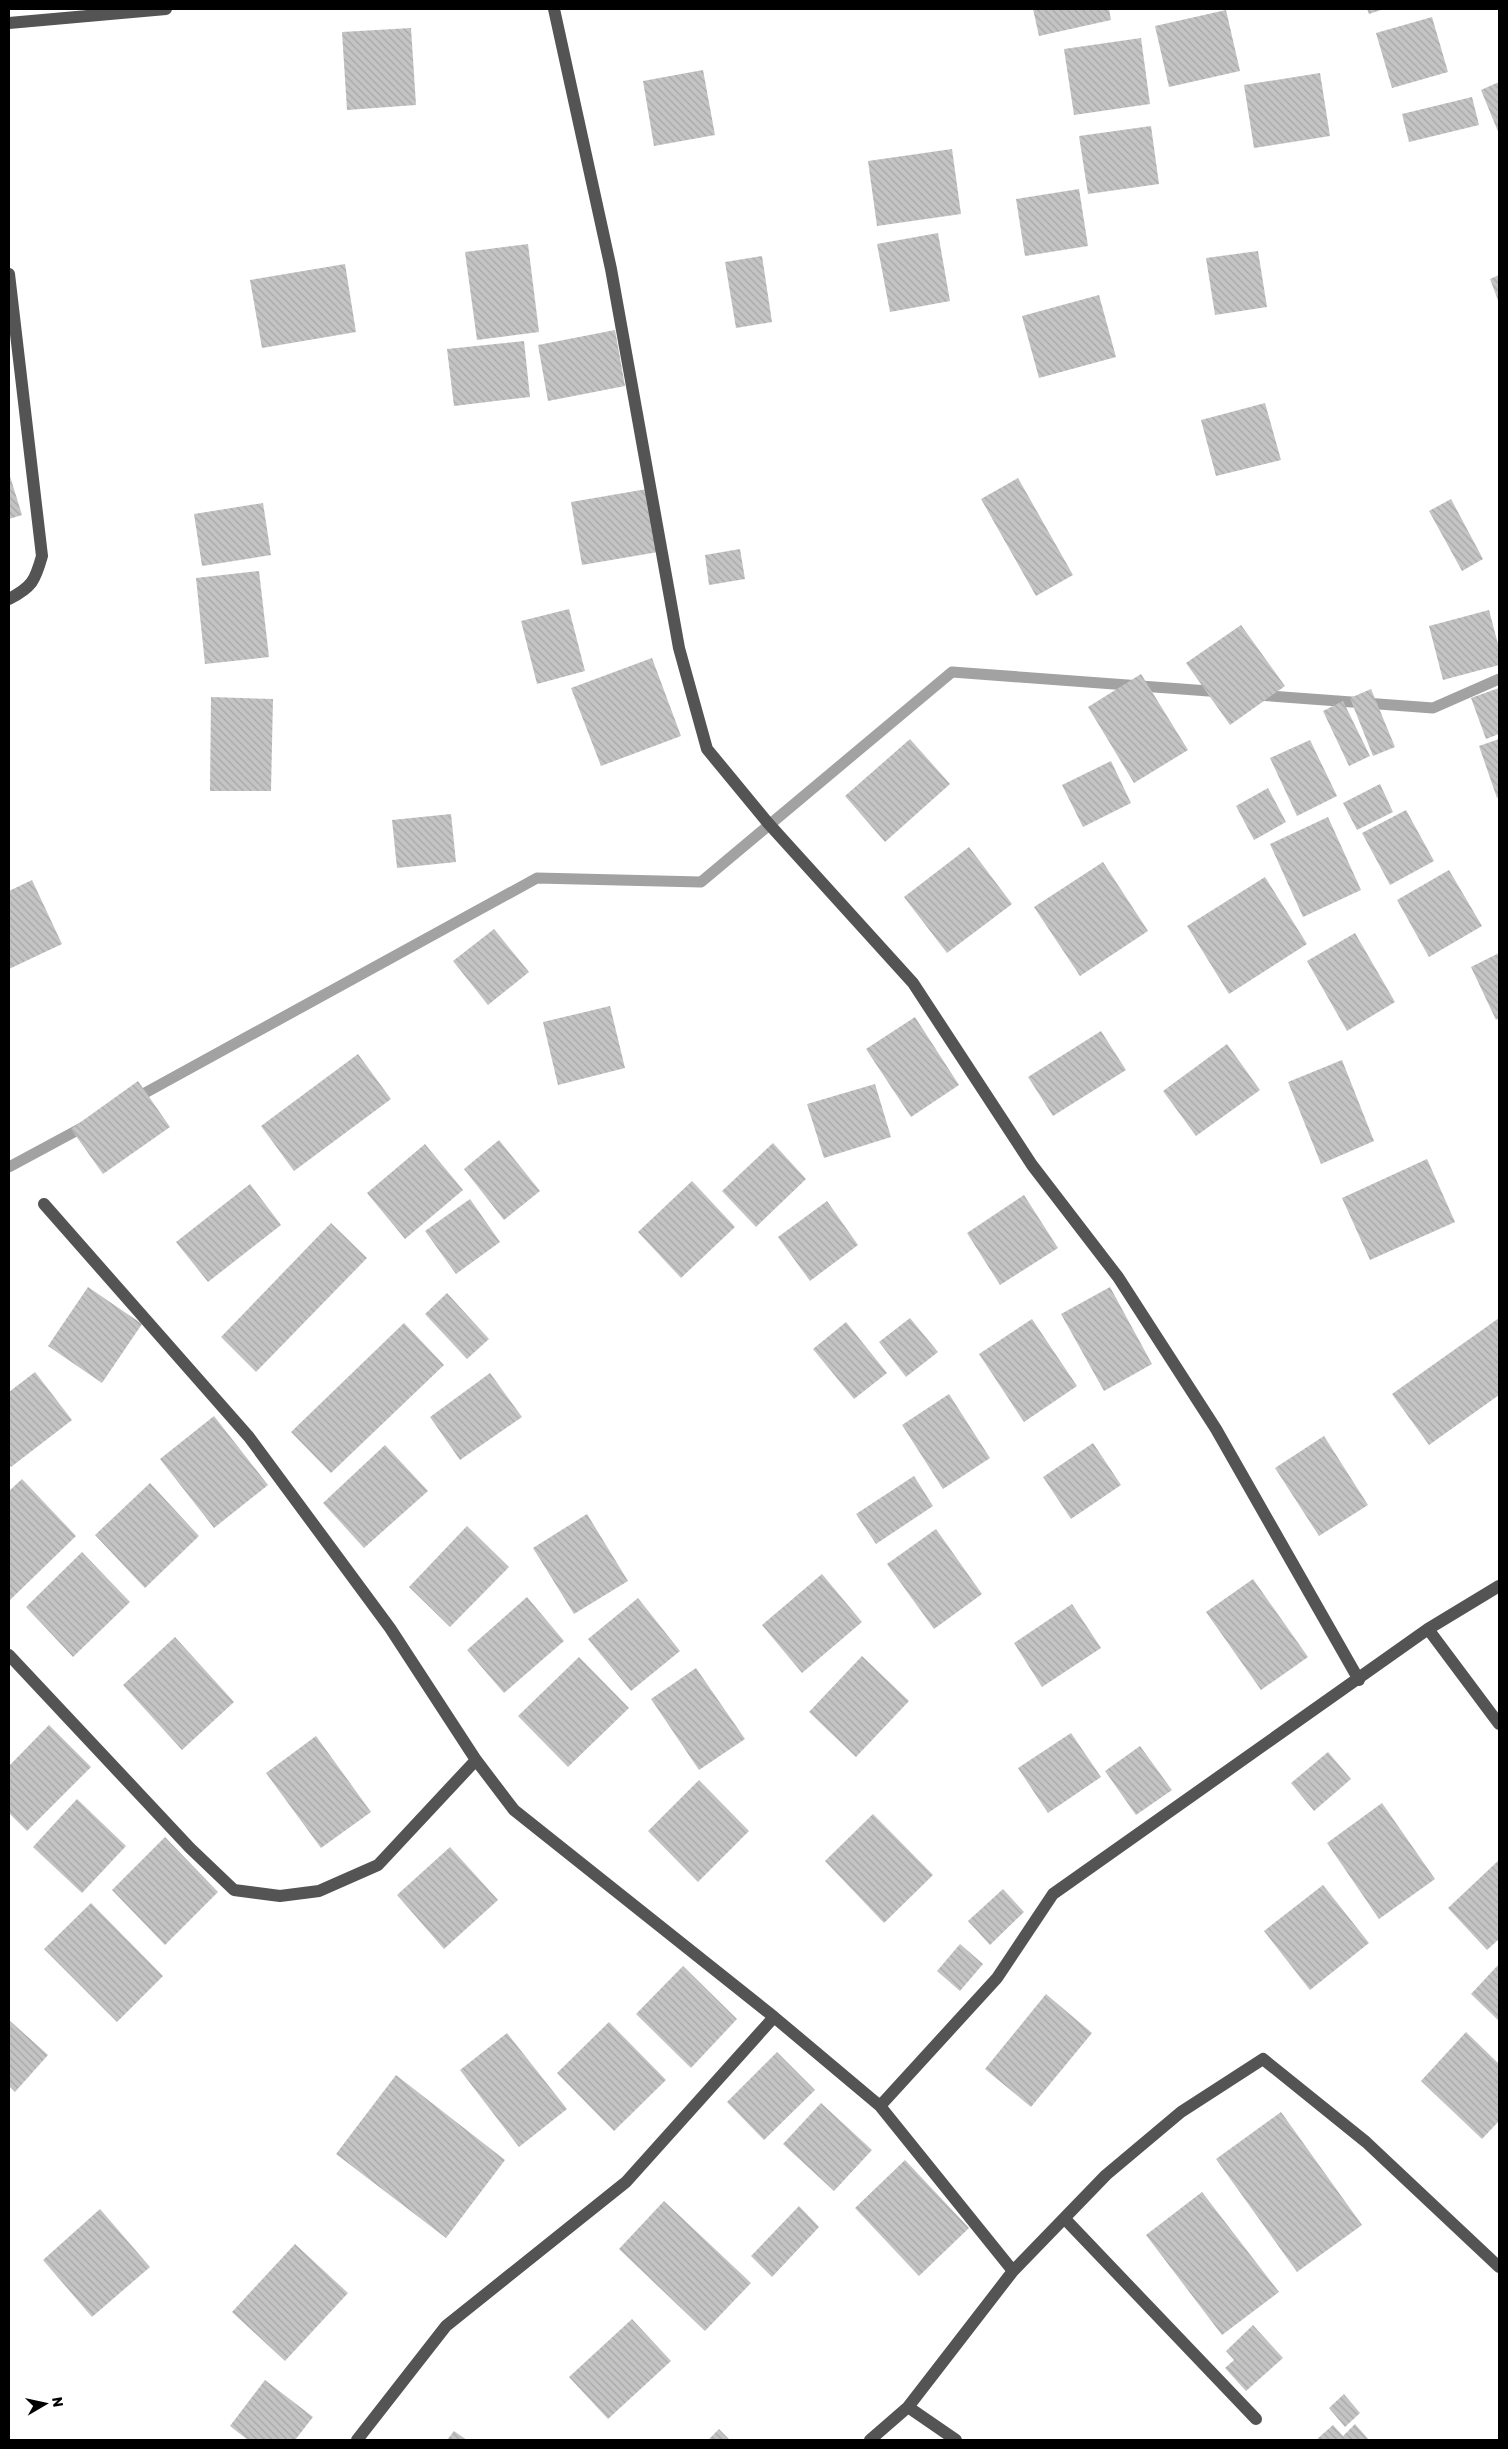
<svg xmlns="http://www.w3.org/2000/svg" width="1508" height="2449" font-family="Rubik,sans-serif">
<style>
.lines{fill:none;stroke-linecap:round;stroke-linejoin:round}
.stream{stroke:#a2a2a2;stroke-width:11}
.building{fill:url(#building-back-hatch)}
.minor{stroke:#545454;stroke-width:12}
</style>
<defs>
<pattern id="building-back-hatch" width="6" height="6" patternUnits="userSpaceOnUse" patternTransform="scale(1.25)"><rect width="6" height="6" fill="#c4c4c4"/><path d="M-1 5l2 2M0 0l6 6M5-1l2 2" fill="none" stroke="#a7a7a7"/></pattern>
</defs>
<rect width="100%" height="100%" fill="#fff"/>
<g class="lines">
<path class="stream" d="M1257,695L1433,708L1499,679
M134,1099L537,878L701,882L952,672L1222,692
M9,1167L87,1125"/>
</g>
<path class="building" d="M1033,9H1109L1111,20L1039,36Z
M1367,9H1384L1369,14Z
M1226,10L1240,71L1169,87L1155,26Z
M1432,17L1448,72L1392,88L1376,33Z
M411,28L416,105L347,110L342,32Z
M1141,38L1150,104L1074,115L1064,49Z
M703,70L715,135L654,146L643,81Z
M1320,73L1330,136L1254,148L1244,85Z
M1499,82V134L1481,90Z
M1472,97L1479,125L1409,142L1402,114Z
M1151,126L1159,184L1088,194L1079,136Z
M952,149L961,214L877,226L868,161Z
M1079,189L1088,246L1025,256L1016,199Z
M938,233L950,301L890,312L877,244Z
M528,244L539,332L477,340L465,252Z
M1258,251L1267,307L1215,315L1206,258Z
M762,256L772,322L736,328L725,262Z
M345,264L356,332L262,348L250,280Z
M1499,275V303L1490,279Z
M1099,295L1116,357L1039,378L1022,316Z
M615,330L625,386L548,401L538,345Z
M524,341L530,397L454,406L447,349Z
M1265,403L1281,460L1216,476L1201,420Z
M9,473L22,515L9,519Z
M1018,478L1073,575L1036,596L981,499Z
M647,489L658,552L582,565L571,502Z
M1451,499L1483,559L1462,571L1429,511Z
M263,503L271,555L202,566L194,514Z
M740,549L745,579L709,585L705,555Z
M259,571L269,657L205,664L196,578Z
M569,609L585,671L537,684L521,621Z
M1489,610L1499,648V665L1443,680L1429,626Z
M1241,625L1285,686L1230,725L1186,663Z
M652,658L681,736L601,766L571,688Z
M1141,674L1188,750L1134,783L1088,707Z
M1499,688V734L1486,739L1471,698Z
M1371,689L1395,747L1373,756L1350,698Z
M211,697L273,699L271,791H210Z
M1343,701L1370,756L1349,766L1323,711Z
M910,739L950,784L885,842L845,796Z
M1499,739V797L1497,798L1479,746Z
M1310,740L1337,796L1297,816L1270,758Z
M1111,761L1131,803L1083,827L1062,785Z
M1380,784L1393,812L1357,830L1343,803Z
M1268,788L1286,822L1254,840L1236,806Z
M1406,810L1434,861L1390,885L1362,833Z
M451,814L456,862L397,868L392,820Z
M1328,817L1361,890L1303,917L1270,844Z
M969,847L1012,904L947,953L904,897Z
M1103,862L1148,931L1080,976L1034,907Z
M1449,870L1482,926L1429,957L1397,900Z
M1265,877L1307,944L1229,994L1187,926Z
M32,880L62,944L9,969V891Z
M494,929L529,972L488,1005L453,961Z
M1355,933L1395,1002L1347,1031L1307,961Z
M1499,953V1018L1496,1020L1471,967Z
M610,1006L625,1068L558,1085L543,1022Z
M915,1017L959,1085L911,1117L866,1049Z
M1101,1031L1126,1070L1053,1116L1028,1077Z
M1227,1044L1260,1090L1196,1136L1163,1091Z
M358,1054L391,1099L294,1171L261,1126Z
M1342,1060L1374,1141L1321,1164L1288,1082Z
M138,1081L170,1127L103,1174L71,1129Z
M875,1084L891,1137L824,1158L807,1104Z
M499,1140L540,1191L504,1220L464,1169Z
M773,1143L806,1179L756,1227L722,1191Z
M425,1144L463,1190L405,1239L367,1193Z
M1427,1159L1455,1222L1370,1260L1342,1198Z
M692,1181L735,1227L681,1278L638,1232Z
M250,1184L281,1225L208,1282L176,1242Z
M1024,1195L1058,1248L1000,1285L967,1233Z
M470,1199L500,1242L456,1274L425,1231Z
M827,1201L858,1245L810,1281L778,1237Z
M331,1223L367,1258L256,1372L221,1337Z
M88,1287L142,1324L102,1383L48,1346Z
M1110,1287L1152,1364L1104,1391L1061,1314Z
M447,1293L489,1339L467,1359L425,1314Z
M910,1318L938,1352L906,1377L879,1342Z
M1499,1318V1395L1429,1445L1392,1394Z
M1032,1319L1077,1386L1024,1422L979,1354Z
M846,1322L887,1373L854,1399L813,1349Z
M404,1323L444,1365L331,1473L291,1432Z
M35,1372L72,1420L11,1467L9,1464V1392Z
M490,1373L522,1417L460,1460L430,1417Z
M949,1394L990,1458L943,1489L902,1425Z
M214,1416L268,1485L214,1528L160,1459Z
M1324,1436L1368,1505L1319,1536L1275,1468Z
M1093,1443L1121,1485L1071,1519L1043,1477Z
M385,1445L428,1491L364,1548L323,1503Z
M914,1476L933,1506L876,1544L856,1514Z
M22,1479L76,1536L9,1601V1491Z
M150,1483L199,1536L145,1588L95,1535Z
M587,1514L628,1581L574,1614L533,1548Z
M467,1526L509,1567L450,1627L409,1587Z
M936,1529L982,1594L934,1629L887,1564Z
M82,1552L130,1602L73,1657L26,1607Z
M822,1574L862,1622L802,1673L762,1625Z
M1253,1579L1308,1657L1261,1690L1206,1612Z
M527,1597L564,1641L504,1693L467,1650Z
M638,1598L680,1651L631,1691L588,1639Z
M1072,1604L1101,1648L1042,1687L1014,1643Z
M175,1637L234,1702L182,1750L123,1685Z
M862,1656L909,1701L856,1757L809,1712Z
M579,1657L629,1708L568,1767L518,1716Z
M696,1668L745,1739L699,1770L651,1699Z
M49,1725L91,1767L27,1831L9,1813V1766Z
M1071,1733L1101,1777L1048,1813L1018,1768Z
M316,1736L371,1812L321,1848L266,1773Z
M1140,1746L1172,1790L1136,1815L1105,1771Z
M1328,1752L1351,1779L1314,1811L1291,1783Z
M699,1780L749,1831L698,1882L648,1831Z
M77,1799L126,1846L82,1893L33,1847Z
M1382,1803L1435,1879L1379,1919L1327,1843Z
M873,1814L933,1875L884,1923L825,1861Z
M165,1837L218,1892L165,1945L112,1890Z
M450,1847L498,1900L444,1949L397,1895Z
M1499,1860V1939L1487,1950L1448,1908Z
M1323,1885L1369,1943L1310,1990L1264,1931Z
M1003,1889L1024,1912L990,1945L968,1921Z
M91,1903L163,1976L117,2022L44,1949Z
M960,1944L983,1964L960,1991L937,1971Z
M1499,1964V2021L1471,1994Z
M683,1966L737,2019L691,2068L636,2014Z
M1046,1994L1092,2033L1031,2107L985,2069Z
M9,2020L48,2055L15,2092L9,2086Z
M609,2022L666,2080L614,2131L557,2073Z
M1466,2032L1499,2064V2121L1482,2139L1421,2081Z
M507,2033L567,2109L519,2147L460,2070Z
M777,2052L815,2090L764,2140L727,2102Z
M396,2075L505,2160L446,2238L336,2154Z
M821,2103L872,2150L834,2191L783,2144Z
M1281,2112L1362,2225L1297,2272L1216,2159Z
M905,2160L969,2228L919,2276L855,2208Z
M1202,2192L1279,2292L1222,2335L1146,2235Z
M664,2201L751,2283L705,2331L619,2249Z
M799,2206L819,2227L772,2277L751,2256Z
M100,2209L150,2267L92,2317L43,2260Z
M295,2244L348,2293L285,2361L232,2312Z
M632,2319L671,2361L608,2419L569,2377Z
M1253,2325L1283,2358L1246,2391L1225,2368L1234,2360L1226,2351Z
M265,2380L313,2417L295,2440H248L230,2426Z
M1344,2394L1360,2413L1345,2427L1329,2408Z
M1355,2424L1369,2440H1316L1333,2425L1343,2436Z
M719,2429L730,2440H708Z
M454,2431L467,2440H447Z"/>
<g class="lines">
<path class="minor" d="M554,9L611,269L679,648L707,749L768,823L913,983L1032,1165L1118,1277L1216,1429L1359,1680
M9,23L166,9
M9,274L42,556C35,581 32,587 9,599
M44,1204L249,1437L390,1628L476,1760L514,1810L774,2017L880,2106L1013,2271
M1428,1629L1499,1724
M9,1655L190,1848L234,1890L280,1896L319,1891L378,1865L476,1760
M880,2106L997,1978L1053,1894L1428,1629L1499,1586
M1065,2219L1256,2419
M908,2407L956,2440
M357,2440L446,2326L626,2182L774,2017
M870,2440L908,2407L1013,2271L1106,2175L1181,2112L1263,2059L1366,2142L1499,2267"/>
</g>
<rect width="1508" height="2449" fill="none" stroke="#000000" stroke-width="20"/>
<g transform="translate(45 2404) rotate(81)" stroke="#ffffff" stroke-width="4" paint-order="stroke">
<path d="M0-4L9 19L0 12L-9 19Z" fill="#000000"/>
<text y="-8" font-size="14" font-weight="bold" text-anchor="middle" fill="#000000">N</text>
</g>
</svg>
